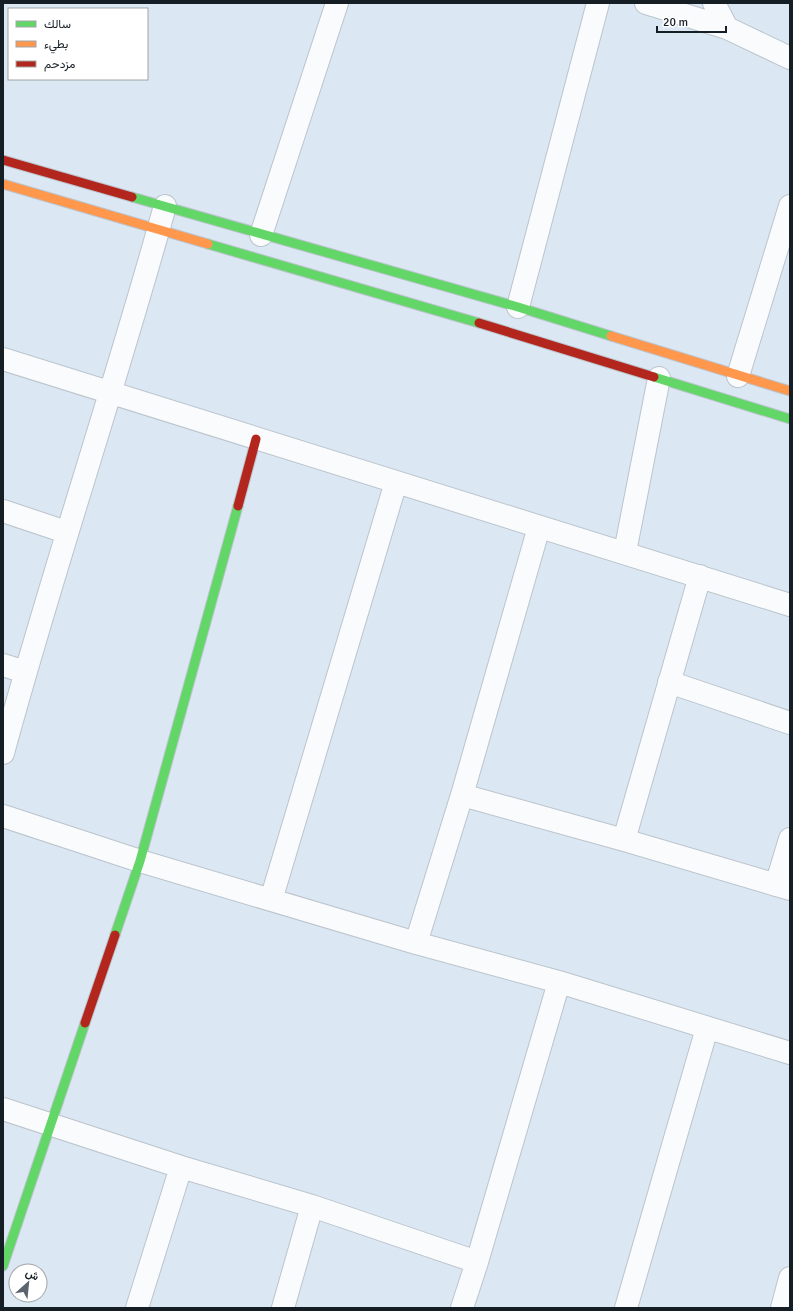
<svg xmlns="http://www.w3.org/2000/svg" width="793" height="1311" font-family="Signika,Vazirmatn,sans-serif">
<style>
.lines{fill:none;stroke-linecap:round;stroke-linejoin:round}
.street-casing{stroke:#bbc4cd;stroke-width:24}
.fast-casing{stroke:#bbc4cd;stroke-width:11}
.slow-casing{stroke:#bbc4cd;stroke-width:11}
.jam-casing{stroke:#bbc4cd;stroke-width:11}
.street{stroke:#fafbfd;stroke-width:22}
.fast{stroke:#63d668;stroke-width:9}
.slow{stroke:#ff974d;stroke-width:9}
.jam{stroke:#b3261e;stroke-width:9}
</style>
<rect width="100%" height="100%" fill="#dbe7f2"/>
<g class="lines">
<defs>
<path id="street" d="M646,3L727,28L790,58
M714,3L727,28
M261,235L337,3
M518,307L598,3
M3,359L790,605
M738,376L790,206
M3,511L66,532
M625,552L659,378
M3,665L25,672
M669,682L790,723
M3,753C53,569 114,390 165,206
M462,795L624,840L790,889
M3,816L140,861L416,943L559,982L790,1053
M624,840L700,576
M776,885L790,839
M271,900L396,482
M416,943L462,795L539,527
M3,1109L181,1167L312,1206L477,1262
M137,1308L181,1167
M283,1308L312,1206
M462,1308L477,1262L559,982
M626,1308L707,1028
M782,1308L790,1278"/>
<path id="fast" d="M132,197L518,307L611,336
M208,244L479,323
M654,377L790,419
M115,935L140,861L238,506
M3,1266L85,1023"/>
<path id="slow" d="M3,184L208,244
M611,336L790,391"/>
<path id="jam" d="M3,160L132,197
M479,323L654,377
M238,506L256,439
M85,1023L115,935"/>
</defs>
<use href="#street" class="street-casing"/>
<use href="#fast" class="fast-casing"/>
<use href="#slow" class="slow-casing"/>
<use href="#jam" class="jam-casing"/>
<use href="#street" class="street"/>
<use href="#fast" class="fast"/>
<use href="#slow" class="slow"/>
<use href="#jam" class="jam"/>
</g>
<rect width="793" height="1311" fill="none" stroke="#161e25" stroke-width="8"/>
<rect x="8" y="8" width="140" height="72" fill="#ffffff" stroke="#a2a5a8"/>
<rect x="16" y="21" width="20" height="6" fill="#63d668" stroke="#a2a5a8"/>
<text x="44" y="28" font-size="12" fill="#161e25">سالك</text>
<rect x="16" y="41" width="20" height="6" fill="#ff974d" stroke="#a2a5a8"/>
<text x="44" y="48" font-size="12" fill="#161e25">بطيء</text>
<rect x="16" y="61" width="20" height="6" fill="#b3261e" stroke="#a2a5a8"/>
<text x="44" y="68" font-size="12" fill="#161e25">مزدحم</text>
<g transform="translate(28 1283) rotate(27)"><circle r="19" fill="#ffffff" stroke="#a2a5a8"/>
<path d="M0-3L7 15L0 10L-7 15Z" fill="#5b646d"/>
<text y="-6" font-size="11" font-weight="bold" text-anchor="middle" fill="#161e25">ش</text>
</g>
<path d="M657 26v6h69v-6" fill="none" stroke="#161e25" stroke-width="2"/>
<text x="663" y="26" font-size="12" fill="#161e25" stroke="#ffffff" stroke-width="3" paint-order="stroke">20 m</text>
</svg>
